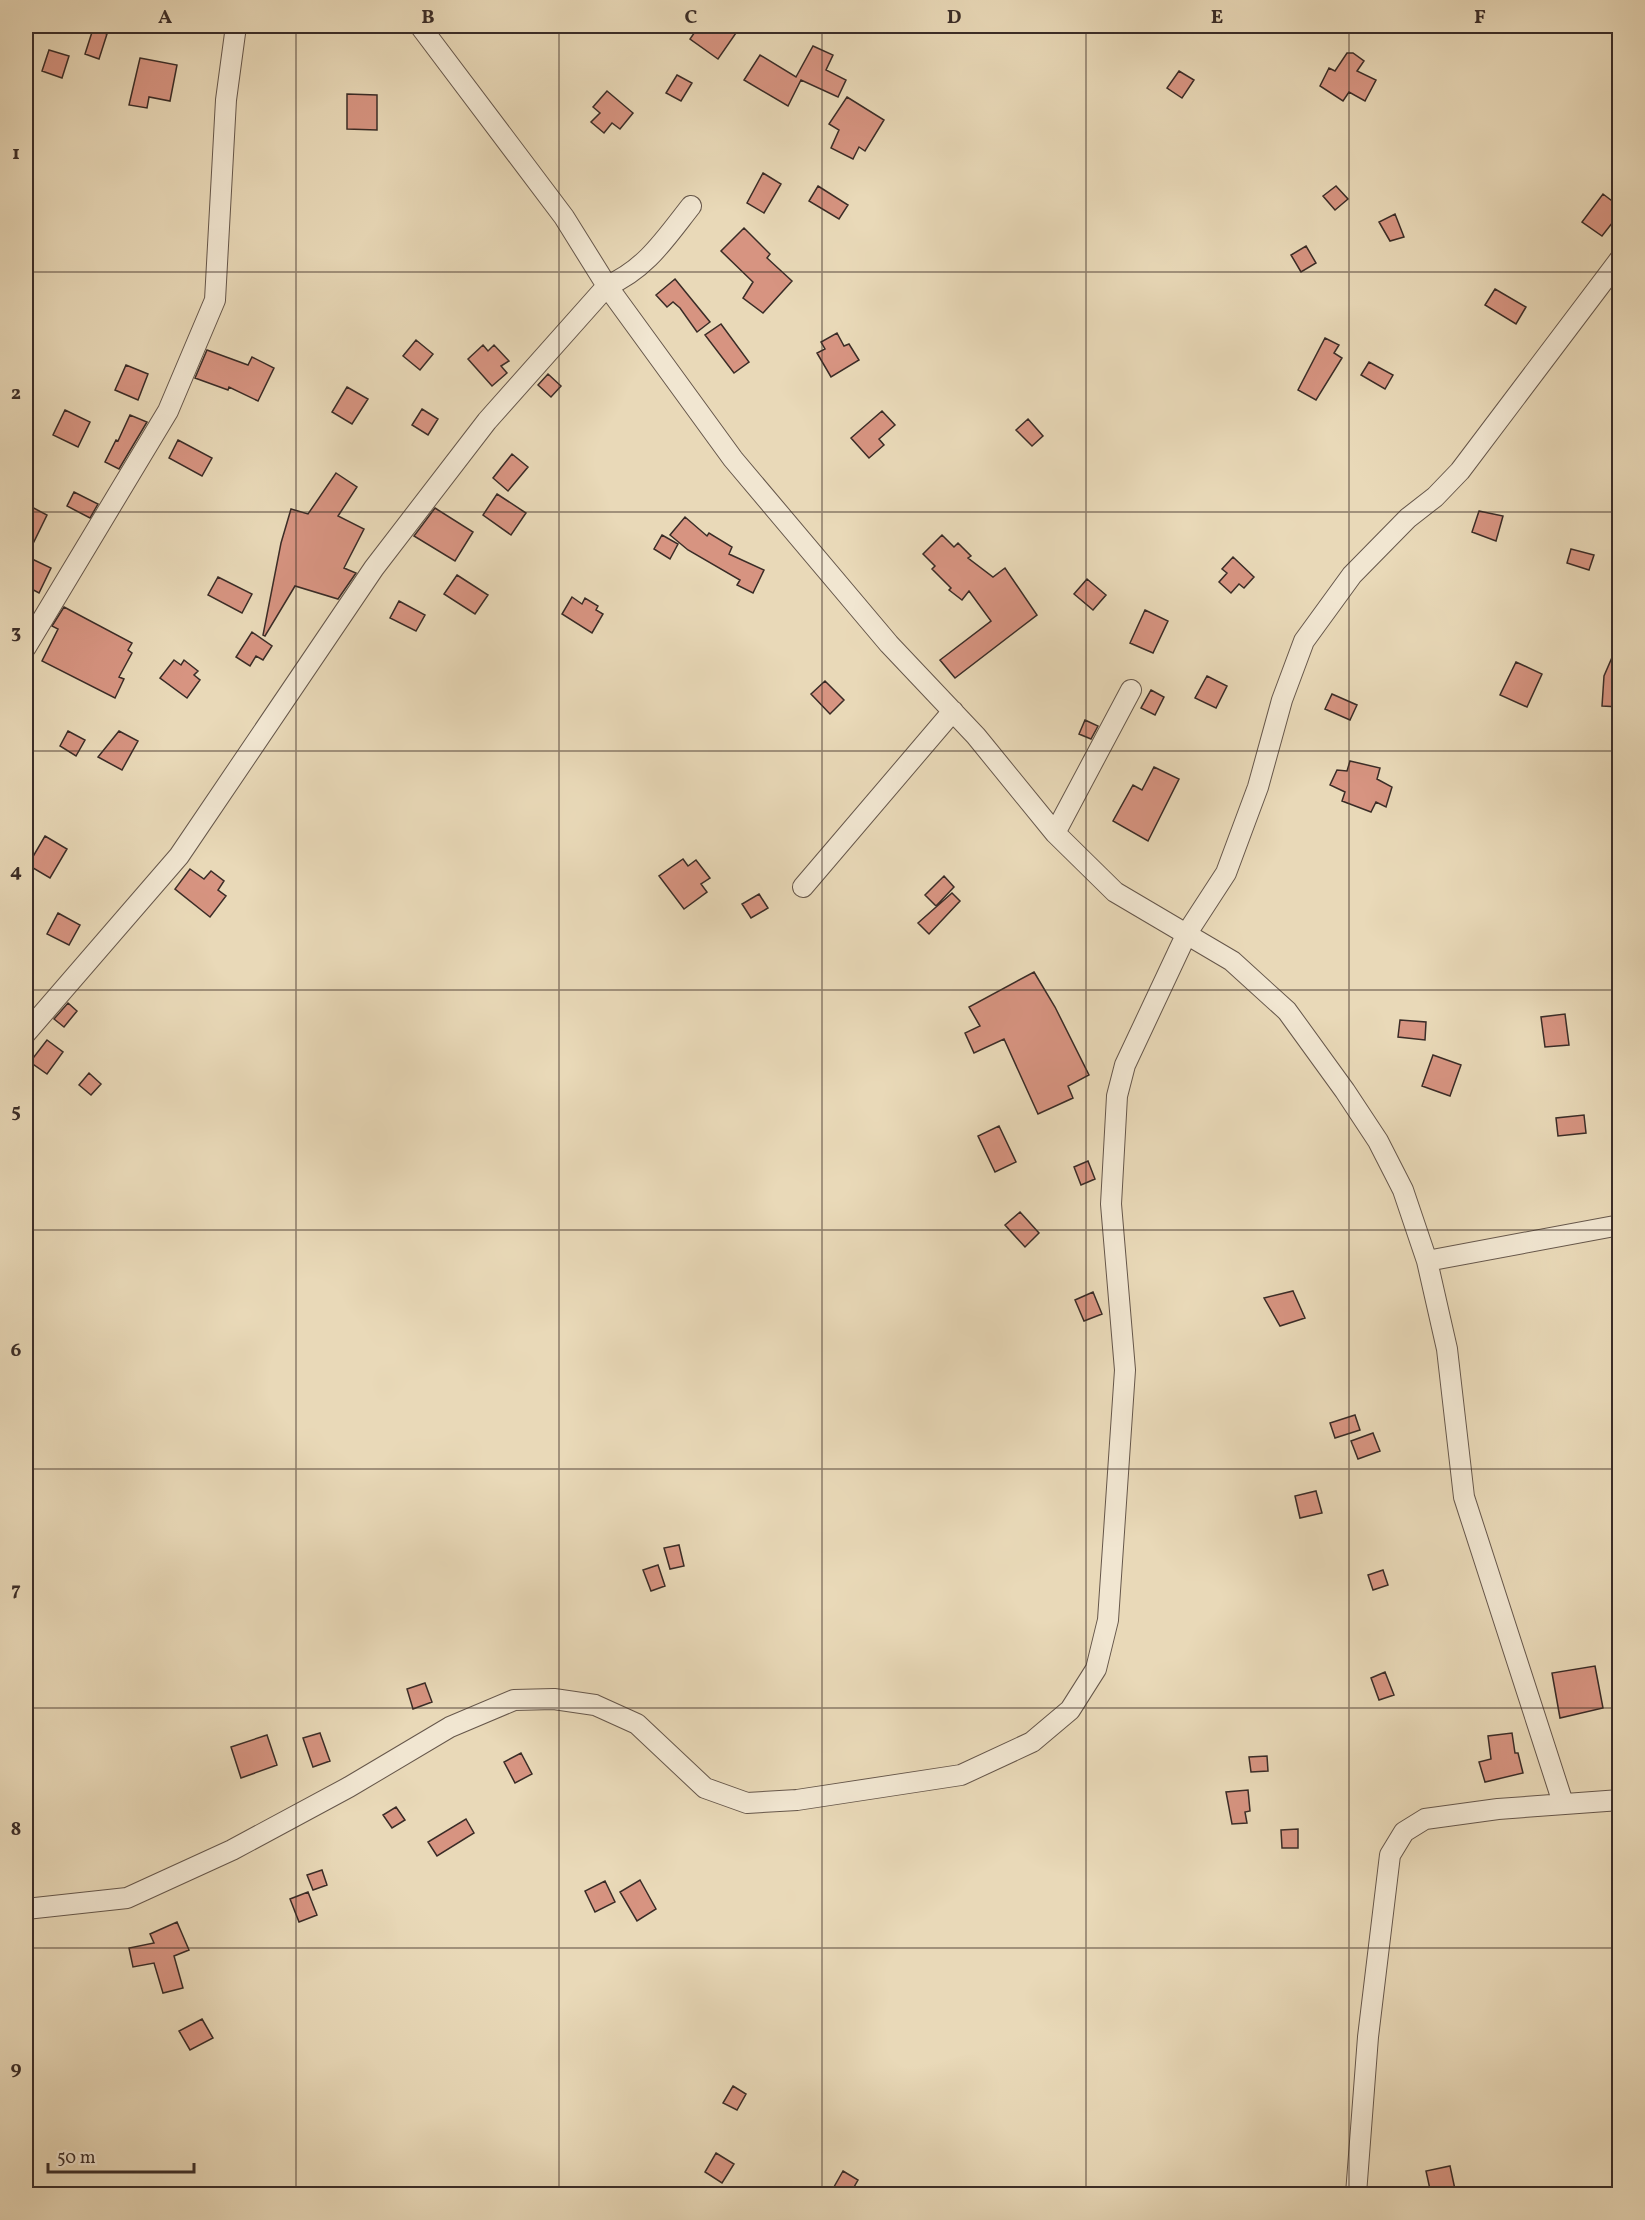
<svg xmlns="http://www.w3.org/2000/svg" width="1645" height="2220" font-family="Vollkorn,serif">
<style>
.building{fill:#d79481;stroke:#3a2c27;stroke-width:1.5}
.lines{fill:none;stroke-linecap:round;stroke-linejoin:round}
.minor-casing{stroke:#66574b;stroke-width:22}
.minor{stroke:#f1e6d1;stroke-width:20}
.grid{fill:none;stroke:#3a2c27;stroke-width:1.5;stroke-opacity:0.55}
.neatline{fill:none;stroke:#3a2c27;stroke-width:2}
.grid-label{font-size:20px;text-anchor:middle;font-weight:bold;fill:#3a2c27}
</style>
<rect width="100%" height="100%" fill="#e9d9b8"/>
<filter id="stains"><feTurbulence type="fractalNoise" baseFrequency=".00333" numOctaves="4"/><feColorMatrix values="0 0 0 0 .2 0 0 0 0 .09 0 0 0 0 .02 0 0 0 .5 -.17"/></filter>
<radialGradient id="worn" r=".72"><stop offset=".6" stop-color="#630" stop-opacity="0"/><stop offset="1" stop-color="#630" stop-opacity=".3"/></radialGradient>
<path class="building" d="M699,26H725L736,33L718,59L690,39Z
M93,29L107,34L99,59L85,54Z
M813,46L833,55L826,70L846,80L838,97L801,80L788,106L744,80L760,55L796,77Z
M49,50L69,56L62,78L42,71Z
M1347,53H1353L1364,61L1357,71L1376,80L1365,101L1349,92L1343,101L1320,86L1329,68L1335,71Z
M140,58L177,65L170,101L149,97L147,108L129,105Z
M1179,71L1194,80L1182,98L1167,88Z
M677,75L692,83L681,101L666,93Z
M607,91L633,113L620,129L612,123L604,133L591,122L600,113L593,107Z
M347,94L377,95V130L347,129Z
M847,97L884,120L865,151L859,147L853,159L831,148L839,130L829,124Z
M763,173L781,184L764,213L747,203Z
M818,186L848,205L839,219L809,201Z
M1336,186L1348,199L1335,210L1323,196Z
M1603,194L1620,207V213L1602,236L1582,222Z
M1395,214L1404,237L1390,241L1379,222Z
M744,228L770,254L767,258L792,281L763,313L743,298L753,282L721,251Z
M1306,246L1316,263L1301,272L1291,255Z
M675,279L710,322L697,332L680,308L673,302L667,307L656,295Z
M1495,289L1526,307L1516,324L1485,305Z
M721,324L749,362L734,373L705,335Z
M837,333L844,346L849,344L859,360L831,377L817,353L825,349L821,342Z
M1325,338L1339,345L1334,353L1342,358L1316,400L1298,390Z
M416,340L433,354L420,370L403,356Z
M483,345L488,351L494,345L509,361L501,366L507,373L492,386L468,359Z
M207,350L248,365L252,357L274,368L258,401L229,387L228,390L195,378Z
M1369,362L1393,375L1385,389L1361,375Z
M126,365L148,374L138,400L115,390Z
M548,374L561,386L551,397L538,385Z
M347,387L368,399L352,424L332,412Z
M422,409L438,419L428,435L412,425Z
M65,410L90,422L78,447L53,435Z
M882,411L895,425L879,439L884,445L869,458L851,438Z
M130,415L147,422L119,469L105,462L116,440L118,441Z
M1028,419L1043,436L1032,446L1016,430Z
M178,440L212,458L202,476L169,458Z
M512,454L528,467L508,491L493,478Z
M336,473L357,487L338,516L364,529L344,568L356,573L338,599L295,586L265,636L263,635L281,543L291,509L308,514Z
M74,492L98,504L90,518L67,506Z
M497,494L526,513L511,535L483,515Z
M26,504L47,515L26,558Z
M435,508L473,532L455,561L414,536Z
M1479,511L1503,516L1496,541L1472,532Z
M685,517L707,536L709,533L732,547L729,554L764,570L753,593L737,585L740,580L688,550L670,535Z
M662,535L678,544L670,559L654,549Z
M942,535L954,547L958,543L971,556L968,558L993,577L1005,568L1037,615L955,678L940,660L991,621L969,591L962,600L949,590L951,588L932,569L935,566L923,554Z
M1571,549L1594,555L1589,570L1567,563Z
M1233,557L1254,577L1244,588L1239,584L1231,593L1219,582L1227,573L1222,569Z
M30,558L51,568L39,593L26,586V567Z
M457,575L488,595L475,614L444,594Z
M218,577L252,594L242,613L208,595Z
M1087,579L1106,595L1093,610L1074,594Z
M572,597L582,604L585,598L598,606L596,610L603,614L592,633L562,614Z
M399,601L425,615L416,631L390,618Z
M64,607L132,643L128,650L132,653L119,677L124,679L115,698L42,661L58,629L52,626Z
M1145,610L1168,621L1153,653L1130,643Z
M252,632L272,646L263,660L256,656L250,666L236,657Z
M1620,639V707L1602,706L1604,676Z
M174,660L181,665L184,660L198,671L194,675L200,680L187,698L160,678Z
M1516,662L1542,674L1527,707L1500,695Z
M1207,676L1227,686L1216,708L1195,698Z
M825,681L844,700L830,714L811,694Z
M1151,690L1164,697L1155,715L1141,708Z
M1332,694L1357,705L1350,720L1325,709Z
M1085,720L1098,726L1091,739L1079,734Z
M68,731L85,740L76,756L60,746Z
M119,731L138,741L122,770L98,757Z
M1350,761L1380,768L1377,779L1392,787L1386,807L1376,802L1371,812L1342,801L1345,792L1330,785L1337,770L1347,771Z
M1154,767L1179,779L1148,841L1113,821L1133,785L1142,790Z
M45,836L67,849L50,878L28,865Z
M683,859L688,866L696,860L710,878L701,884L707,892L684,909L659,876Z
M190,869L204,879L211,871L224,881L218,890L226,896L210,917L175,889Z
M944,876L954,887L936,906L925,895Z
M952,893L960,901L929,934L918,923Z
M759,894L768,908L751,918L742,904Z
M58,913L80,925L69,945L47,934Z
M1034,972L1055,1007L1089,1075L1068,1086L1073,1098L1038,1114L1004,1039L974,1053L965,1033L980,1026L969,1007Z
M68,1003L77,1011L64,1027L54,1019Z
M1565,1014L1569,1045L1545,1047L1541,1017Z
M1400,1020L1426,1022L1425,1040L1398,1037Z
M47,1040L63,1052L47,1074L30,1062Z
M1433,1055L1461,1065L1450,1096L1422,1086Z
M89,1073L101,1084L91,1095L79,1085Z
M1584,1115L1586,1133L1558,1136L1556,1118Z
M999,1126L1016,1162L995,1172L978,1136Z
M1088,1161L1095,1179L1081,1185L1074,1167Z
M1020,1212L1039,1233L1025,1247L1005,1225Z
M1293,1291L1305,1318L1280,1326L1264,1298Z
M1093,1292L1102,1314L1084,1321L1075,1300Z
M1355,1415L1360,1430L1335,1438L1330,1423Z
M1373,1433L1380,1451L1358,1459L1351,1441Z
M1316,1491L1322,1513L1300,1518L1295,1496Z
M679,1545L684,1566L670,1569L664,1548Z
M658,1565L665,1586L651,1591L643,1570Z
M1383,1570L1388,1585L1373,1590L1368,1575Z
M1595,1666L1603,1708L1560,1718L1552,1673Z
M1385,1672L1394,1695L1379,1700L1371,1678Z
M425,1683L432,1702L413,1709L407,1689Z
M320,1733L330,1761L313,1767L303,1738Z
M1512,1733L1515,1753H1518L1523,1773L1485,1782L1479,1762L1491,1759L1488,1736Z
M267,1735L277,1765L241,1778L231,1747Z
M521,1753L532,1774L515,1783L504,1762Z
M1267,1756L1268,1771L1251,1772L1249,1757Z
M1248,1790L1250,1811L1245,1812L1247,1823L1232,1824L1226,1792Z
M396,1807L405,1820L392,1828L383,1815Z
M466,1819L474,1833L437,1856L428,1842Z
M1298,1829V1848H1282L1281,1830Z
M322,1870L327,1885L313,1890L307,1875Z
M640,1880L656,1909L637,1921L620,1892Z
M605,1881L615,1902L595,1912L585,1891Z
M308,1892L317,1915L299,1922L290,1899Z
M177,1922L189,1950L174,1956L183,1988L163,1993L154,1963L133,1967L129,1948L154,1943L150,1934Z
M202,2019L213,2038L190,2050L179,2031Z
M733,2086L746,2094L737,2110L723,2103Z
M716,2153L734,2164L722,2183L705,2172Z
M1450,2166L1456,2194H1431L1426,2171Z
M843,2171L858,2180L850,2194H830Z"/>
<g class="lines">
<defs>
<path id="minor" d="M420,26L564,217L607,286L733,459L889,644L976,736L1055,833L1115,892L1232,961L1287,1011L1345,1091L1378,1141L1403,1190L1427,1261L1447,1349L1464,1497L1563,1803
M26,647L168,411L215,300L226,100L236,26
M1055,833L1131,690
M803,887L953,711
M26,1033L179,856L374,568L487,421L607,286C646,269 665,239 691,206
M1427,1261L1620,1225
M26,1909L127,1898L232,1850L349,1787L450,1727L514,1700L554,1699L595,1705L637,1724L705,1788L747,1803L797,1800L961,1775L1032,1742L1070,1710L1096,1669L1108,1620L1125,1370L1111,1204L1117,1096L1125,1065L1187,933L1226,873L1258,787L1282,700L1304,641L1352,575L1408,518L1435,497L1460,471L1620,259
M1356,2194L1368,2037L1390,1855L1404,1832L1425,1819L1498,1809L1620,1800"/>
</defs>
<use href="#minor" class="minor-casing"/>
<use href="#minor" class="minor"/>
</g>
<path class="grid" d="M296,26V2194M559,26V2194M822,26V2194M1086,26V2194M1349,26V2194M26,272H1620M26,512H1620M26,751H1620M26,990H1620M26,1230H1620M26,1469H1620M26,1708H1620M26,1948H1620"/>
<rect width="1645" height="2220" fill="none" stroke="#e9d9b8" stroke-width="66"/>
<path d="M48 2163v9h146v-9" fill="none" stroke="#3a2c27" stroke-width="3"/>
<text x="57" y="2163" font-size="18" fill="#3a2c27" stroke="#f1e6d1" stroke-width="4.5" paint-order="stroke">50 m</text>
<rect x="33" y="33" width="1579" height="2154" class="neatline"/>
<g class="grid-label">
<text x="165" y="23">A</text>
<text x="428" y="23">B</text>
<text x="691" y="23">C</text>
<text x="954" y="23">D</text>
<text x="1217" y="23">E</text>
<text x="1480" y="23">F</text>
<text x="16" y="159">1</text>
<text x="16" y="399">2</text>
<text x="16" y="638">3</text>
<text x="16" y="877">4</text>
<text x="16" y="1117">5</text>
<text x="16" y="1356">6</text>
<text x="16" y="1595">7</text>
<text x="16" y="1835">8</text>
<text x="16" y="2074">9</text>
</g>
<rect width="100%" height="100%" filter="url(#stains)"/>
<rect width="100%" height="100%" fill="url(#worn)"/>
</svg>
